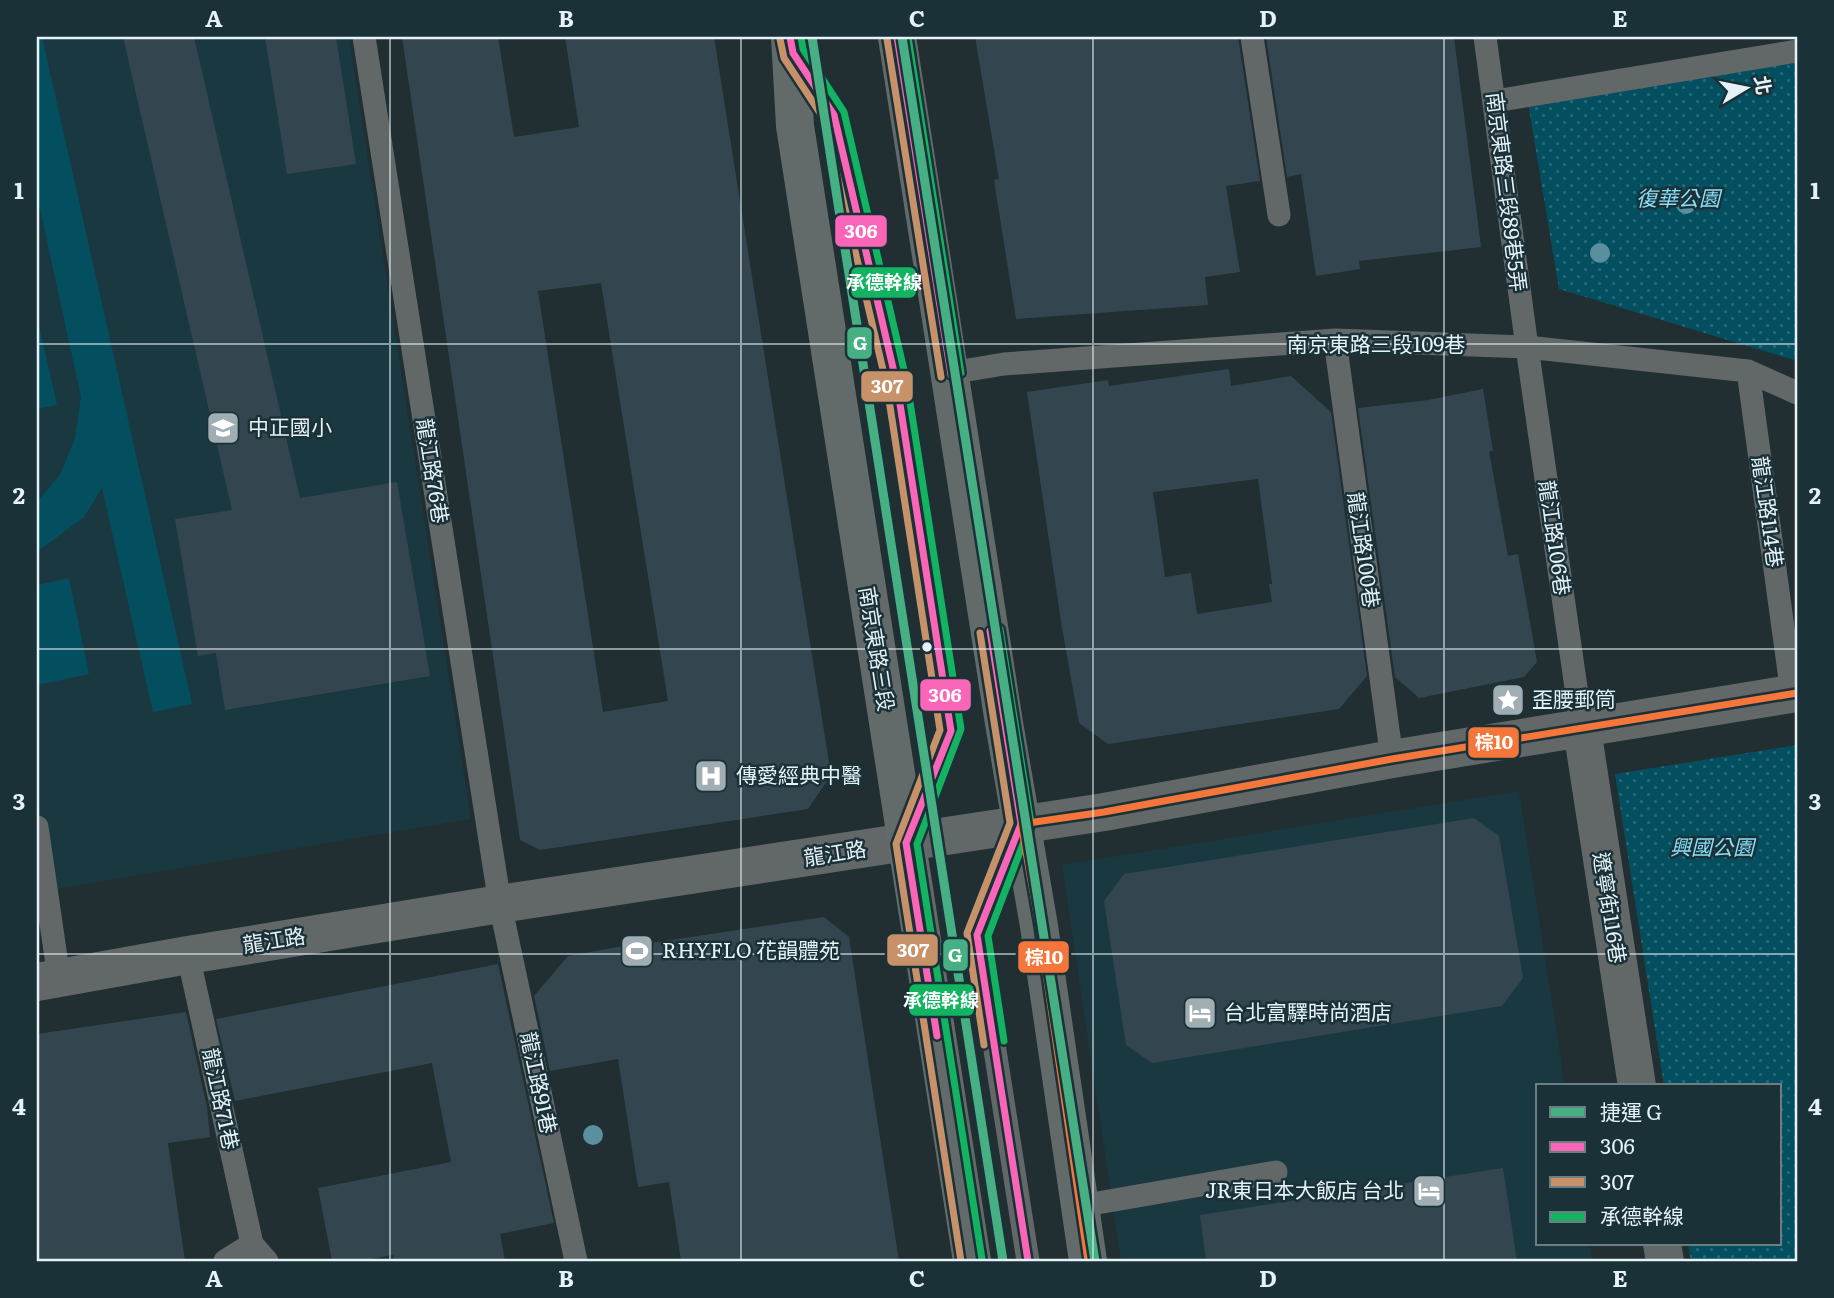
<svg xmlns="http://www.w3.org/2000/svg" width="1834" height="1298" font-family="Literata,'Noto Sans TC',serif">
<style>
.built{fill:#1a3840}
.park{fill:url(#park-dots)}
.pitch{fill:#044f5f}
.building{fill:#334650;fill-rule:evenodd}
.lines{fill:none;stroke-linecap:round;stroke-linejoin:round}
.service{stroke:#626768;stroke-width:23}
.minor{stroke:#626768;stroke-width:38}
.tertiary{stroke:#626768;stroke-width:38}
.secondary{stroke:#626a6a;stroke-width:38}
.bus-1-casing{stroke:#1b3138;stroke-width:12}
.bus-2-casing{stroke:#1b3138;stroke-width:12}
.bus-3-casing{stroke:#1b3138;stroke-width:12}
.bus-4-casing{stroke:#1b3138;stroke-width:12}
.bus-1{stroke:#fa66b7;stroke-width:7}
.bus-2{stroke:#c7916a;stroke-width:7}
.bus-3{stroke:#13b361;stroke-width:7}
.bus-4{stroke:#f5763a;stroke-width:7}
.metro-1-casing{stroke:#1b3138;stroke-width:14}
.metro-1{stroke:#46af83;stroke-width:9}
.tree{fill:#5a8f9f}
.grid{fill:none;stroke:#e5f2f7;stroke-width:2;stroke-opacity:0.55}
.bus-dot{fill:#e5f2f7;stroke:#1b3138;stroke-width:2.5}
.labels{text-anchor:middle;stroke-width:5;stroke-linejoin:round;paint-order:stroke}
.street-label{font-size:21px;fill:#e5f2f7;stroke:#1b3138}
.park-label{font-size:21px;font-style:italic;fill:#89dff8;stroke:#1b3138}
.poi-label{font-size:21px;fill:#e5f2f7;stroke:#1b3138;text-anchor:start}
.line-badge{stroke:#1b3138;stroke-width:2.5}
.badge-label{font-size:19px;text-anchor:middle;font-weight:bold;fill:#fff}
.neatline{fill:none;stroke:#e5f2f7;stroke-width:2.5}
.grid-label{font-size:23px;text-anchor:middle;font-weight:bold;fill:#e5f2f7}
</style>
<defs>
<pattern id="park-dots" width="8" height="8" patternUnits="userSpaceOnUse" patternTransform="scale(1.75)"><rect width="8" height="8" fill="#044f5f"/><path d="M2 2h.1M6 6h.1" fill="none" stroke="#286977" stroke-width="1.8" stroke-linecap="round"/></pattern>
</defs>
<rect width="100%" height="100%" fill="#212e32"/>
<path class="built" d="M37,37H349L471,819L37,892Z
M1519,791L1565,1086H1538V1244H1590L1593,1261H1121L1062,865Z"/>
<path class="park" d="M1797,59V361L1559,289L1528,103Z
M1797,745V1261H1691L1688,1244H1780V1086H1664L1615,774Z"/>
<path class="pitch" d="M37,37H42L192,704L153,712L102,488L84,517L37,552V502L60,475L75,438L81,397L37,195Z
M37,317L57,405L37,409Z
M69,578L89,674L37,685V585Z"/>
<path class="building" d="M123,37H194L300,498L397,482L430,676L225,710L216,653L198,656L175,519L232,510Z
M265,37H336L356,164L287,174Z
M402,37H498L514,137L579,127L565,37H714L831,775L808,809L540,850L520,840ZM601,283L668,701L603,712L538,291Z
M975,37H1238L1260,181L1226,186L1240,272L1205,277L1208,305L1016,319L994,180L999,179Z
M1266,37H1454L1481,247L1359,261L1360,269L1316,276L1301,174L1287,177Z
M1229,369L1231,386L1291,376L1331,412L1367,676L1339,709L1108,744L1079,723L1062,628L1027,392L1108,380L1109,386ZM1258,479L1272,584H1269L1272,602L1197,614L1191,573L1165,577L1153,492Z
M1483,389L1493,451H1489L1508,556L1518,554L1537,662L1524,677L1419,698L1395,677L1358,408L1428,400Z
M1474,818L1499,836L1523,978L1502,1006L1152,1063L1126,1045L1104,901L1124,874Z
M824,917L849,937L899,1261H681L669,1182L638,1187L618,1059L550,1071L534,996L568,956L650,941L651,943Z
M498,964L554,1223L500,1234L505,1261H394L393,1255L360,1261H332L318,1188L451,1162L432,1063L235,1101L216,1019Z
M186,1012L207,1107L210,1137L168,1143L185,1261H37V1034Z
M1503,1168L1517,1261H1206L1200,1215Z"/>
<g class="lines">
<path class="service" d="M364,37L500,904L576,1261
M1252,37L1279,215
M1485,37L1527,347L1582,729
M794,56L834,115L897,385L951,731L910,834
M1495,101L1797,51
M1335,340L1392,759
M1748,371L1792,694
M950,373L1004,364L1335,340L1527,347L1748,371L1797,393
M37,827L59,978
M1020,829L977,935L1028,1261
M188,955L252,1244L267,1261
M1080,1206L1276,1172
M225,1261L252,1244"/>
<path class="minor" d="M1582,729L1637,1086
M1662,1244L1665,1261"/>
<path class="tertiary" d="M37,982L188,955L500,904L1104,812L1392,759L1797,693"/>
<path class="secondary" d="M790,37L795,126L972,1261
M897,37L1004,723L1039,926L1088,1261"/>
<defs>
<path id="bus-1" d="M790,37L793,53L834,115L897,385L951,731L906,843
M897,37L951,375
M990,631L1021,824
M1021,824L977,935L1028,1261
M906,843L937,1036"/>
<path id="bus-2" d="M780,39L784,58L824,119L887,387L940,730L896,844L961,1261
M887,39L941,377
M980,633L1010,823L967,933L984,1045"/>
<path id="bus-3" d="M801,37L803,49L844,112L907,383L961,729L917,844L982,1259
M908,37L961,373
M1000,629L1031,823L988,936L1004,1041"/>
<path id="bus-4" d="M1088,1261L1039,926L1021,824L1104,812L1392,759L1797,693"/>
</defs>
<use href="#bus-1" class="bus-1-casing"/>
<use href="#bus-2" class="bus-2-casing"/>
<use href="#bus-3" class="bus-3-casing"/>
<use href="#bus-4" class="bus-4-casing"/>
<use href="#bus-1" class="bus-1"/>
<use href="#bus-2" class="bus-2"/>
<use href="#bus-3" class="bus-3"/>
<use href="#bus-4" class="bus-4"/>
<defs>
<path id="metro-1" d="M812,37L1003,1261
M902,37L1095,1261"/>
</defs>
<use href="#metro-1" class="metro-1-casing"/>
<use href="#metro-1" class="metro-1"/>
</g>
<g class="tree">
<circle cx="1686" cy="204" r="10"/>
<circle cx="1600" cy="253" r="10"/>
<circle cx="593" cy="1135" r="10"/>
</g>
<path class="grid" d="M390,37V1261M741,37V1261M1093,37V1261M1444,37V1261M37,344H1797M37,649H1797M37,954H1797"/>
<defs>
<symbol id="school-square" viewBox="-11 -11 22 22"><rect x="-9" y="-9" width="18" height="18" rx="4" fill="#a0adb2" stroke="#1b3138"/><path d="M0-5L7-2L0 1L-7-2ZM-4 1L0 2.5L4 1V4Q0 6-4 4Z" fill="#fff"/></symbol>
<symbol id="sight-square" viewBox="-11 -11 22 22"><rect x="-9" y="-9" width="18" height="18" rx="4" fill="#a0adb2" stroke="#1b3138"/><path d="M0-6L1.8-2.2L6-1.7L2.9 1.2L3.7 5.4L0 3.3L-3.7 5.4L-2.9 1.2L-6-1.7L-1.8-2.2Z" fill="#fff"/></symbol>
<symbol id="hospital-square" viewBox="-11 -11 22 22"><rect x="-9" y="-9" width="18" height="18" rx="4" fill="#a0adb2" stroke="#1b3138"/><path d="M-5-5h3v3.5h4V-5h3V5h-3V1.5h-4V5h-3Z" fill="#fff"/></symbol>
<symbol id="stadium-square" viewBox="-11 -11 22 22"><rect x="-9" y="-9" width="18" height="18" rx="4" fill="#a0adb2" stroke="#1b3138"/><path d="M0-5a6.5 5 0 1 0 0 10a6.5 5 0 1 0 0-10ZM-3.5-1.8h7v3.6h-7Z" fill="#fff"/></symbol>
<symbol id="hotel-square" viewBox="-11 -11 22 22"><rect x="-9" y="-9" width="18" height="18" rx="4" fill="#a0adb2" stroke="#1b3138"/><path d="M-6-4.5h1.5V1H6V5H4.5V3h-9V5H-6ZM-4 0a1.8 1.8 0 1 1 3.6 0ZM.5 0V-2.5h3Q6-2.5 6 0Z" fill="#fff"/></symbol>
</defs>
<g fill-rule="evenodd">
<use href="#school-square" x="204" y="409" width="38" height="38"/>
<use href="#sight-square" x="1489" y="681" width="38" height="38"/>
<use href="#hospital-square" x="692" y="757" width="38" height="38"/>
<use href="#stadium-square" x="618" y="932" width="38" height="38"/>
<use href="#hotel-square" x="1181" y="994" width="38" height="38"/>
<use href="#hotel-square" x="1410" y="1172" width="38" height="38"/>
</g>
<circle class="bus-dot" cx="927" cy="647" r="6"/>
<g class="labels">
<g class="street-label">
<text transform="translate(1506 192) rotate(83)" y="7">南京東路三段89巷5弄</text>
<text x="1376" y="352">南京東路三段109巷</text>
<text transform="translate(432 471) rotate(81)" y="7">龍江路76巷</text>
<text transform="translate(1767 512) rotate(82)" y="7">龍江路114巷</text>
<text transform="translate(1554 538) rotate(82)" y="7">龍江路106巷</text>
<text transform="translate(1363 550) rotate(82)" y="7">龍江路100巷</text>
<text transform="translate(876 649) rotate(81)" y="7">南京東路三段</text>
<text transform="translate(835 854) rotate(-9)" y="7">龍江路</text>
<text transform="translate(1609 908) rotate(81)" y="7">遼寧街116巷</text>
<text transform="translate(274 941) rotate(-9)" y="7">龍江路</text>
<text transform="translate(538 1083) rotate(78)" y="7">龍江路91巷</text>
<text transform="translate(220 1099) rotate(78)" y="7">龍江路71巷</text>
</g>
<g class="park-label">
<text x="1678" y="206">復華公園</text>
<text x="1712" y="855">興國公園</text>
</g>
<g class="poi-label">
<text x="248" y="435">中正國小</text>
<text x="1532" y="707">歪腰郵筒</text>
<text x="736" y="783">傳愛經典中醫</text>
<text x="662" y="958">RHYFLO 花韻體苑</text>
<text x="1224" y="1020">台北富驛時尚酒店</text>
<text x="1404" y="1198" text-anchor="end">JR東日本大飯店 台北</text>
</g>
</g>
<g class="line-badge">
<rect x="834" y="214" width="54" height="34" rx="7" fill="#fa66b7"/>
<rect x="850" y="266" width="67" height="33" rx="7" fill="#13b361"/>
<rect x="846" y="326" width="27" height="34" rx="7" fill="#46af83"/>
<rect x="860" y="370" width="54" height="33" rx="7" fill="#c7916a"/>
<rect x="919" y="678" width="53" height="34" rx="7" fill="#fa66b7"/>
<rect x="1467" y="726" width="53" height="33" rx="7" fill="#f5763a"/>
<rect x="886" y="933" width="53" height="34" rx="7" fill="#c7916a"/>
<rect x="942" y="938" width="27" height="34" rx="7" fill="#46af83"/>
<rect x="1017" y="940" width="53" height="34" rx="7" fill="#f5763a"/>
<rect x="908" y="983" width="67" height="34" rx="7" fill="#13b361"/>
</g>
<g class="badge-label">
<text x="861" y="238">306</text>
<text x="884" y="289">承德幹線</text>
<text x="860" y="350">G</text>
<text x="887" y="393">307</text>
<text x="945" y="702">306</text>
<text x="1494" y="749">棕10</text>
<text x="913" y="957">307</text>
<text x="955" y="962">G</text>
<text x="1044" y="964">棕10</text>
<text x="941" y="1007">承德幹線</text>
</g>
<rect width="1834" height="1298" fill="none" stroke="#1b3138" stroke-width="77"/>
<rect x="1536" y="1084" width="245" height="161" fill="#1b3138" stroke="#6c7e84" stroke-width="2"/>
<rect x="1550" y="1107" width="35" height="10" fill="#46af83" stroke="#6c7e84" stroke-width="2"/>
<text x="1600" y="1120" font-size="21" fill="#e5f2f7">捷運 G</text>
<rect x="1550" y="1142" width="35" height="10" fill="#fa66b7" stroke="#6c7e84" stroke-width="2"/>
<text x="1600" y="1154" font-size="21" fill="#e5f2f7">306</text>
<rect x="1550" y="1177" width="35" height="10" fill="#c7916a" stroke="#6c7e84" stroke-width="2"/>
<text x="1600" y="1190" font-size="21" fill="#e5f2f7">307</text>
<rect x="1550" y="1212" width="35" height="10" fill="#13b361" stroke="#6c7e84" stroke-width="2"/>
<text x="1600" y="1224" font-size="21" fill="#e5f2f7">承德幹線</text>
<g transform="translate(1746 88) rotate(80)" stroke="#1b3138" stroke-width="5" paint-order="stroke">
<path d="M0-5L12 26L0 18L-12 26Z" fill="#e5f2f7"/>
<text y="-10" font-size="19" font-weight="bold" text-anchor="middle" fill="#e5f2f7">北</text>
</g>
<rect x="38" y="38" width="1758" height="1222" class="neatline"/>
<g class="grid-label">
<text x="214" y="27">A</text>
<text x="566" y="27">B</text>
<text x="917" y="27">C</text>
<text x="1268" y="27">D</text>
<text x="1620" y="27">E</text>
<text x="19" y="199">1</text>
<text x="1815" y="199">1</text>
<text x="19" y="504">2</text>
<text x="1815" y="504">2</text>
<text x="19" y="810">3</text>
<text x="1815" y="810">3</text>
<text x="19" y="1115">4</text>
<text x="1815" y="1115">4</text>
<text x="214" y="1287">A</text>
<text x="566" y="1287">B</text>
<text x="917" y="1287">C</text>
<text x="1268" y="1287">D</text>
<text x="1620" y="1287">E</text>
</g>
</svg>
